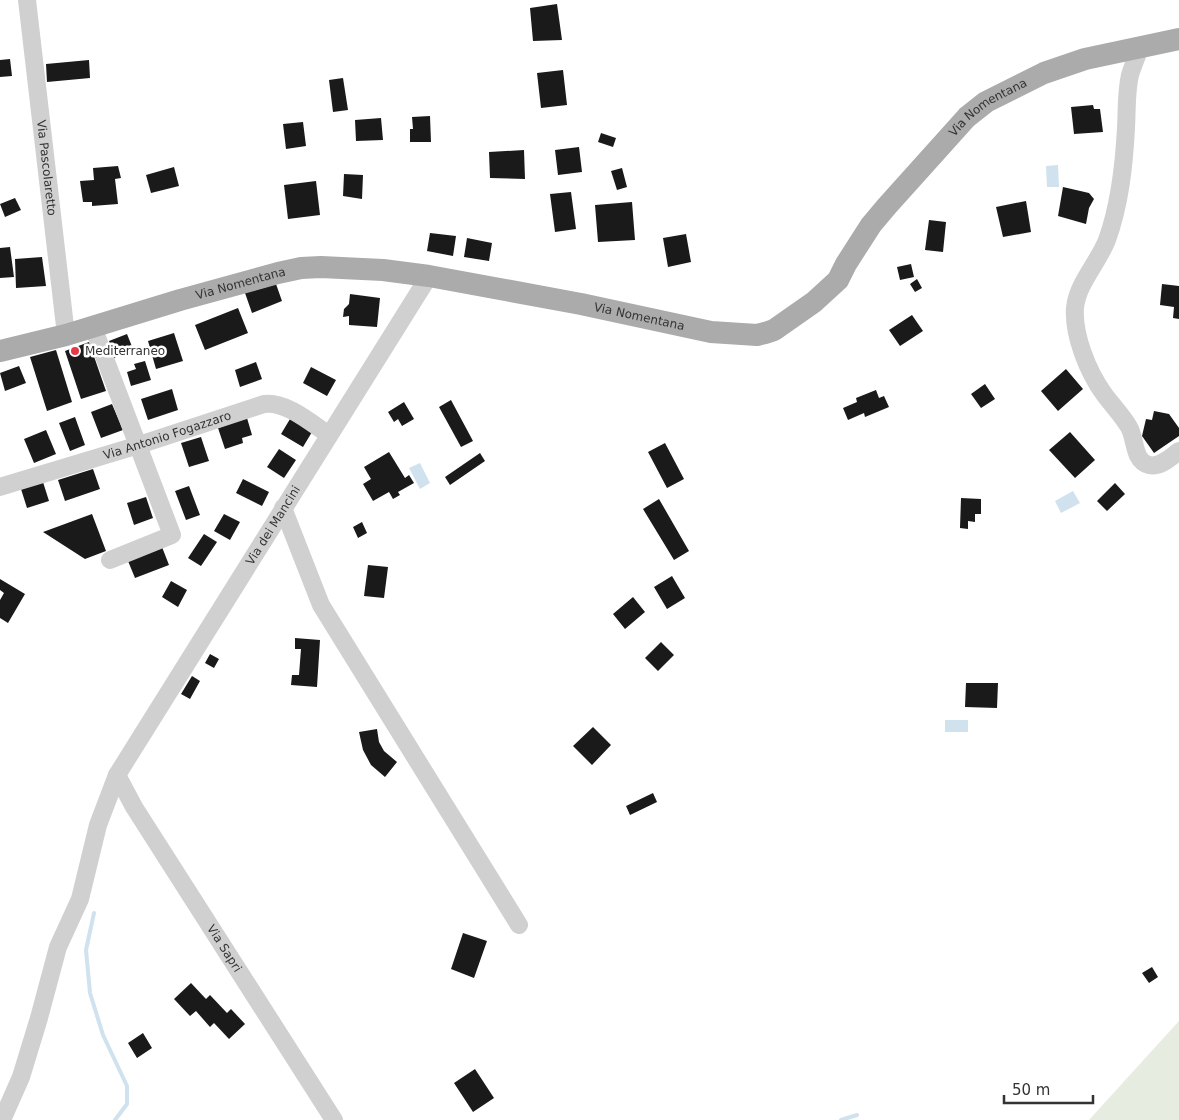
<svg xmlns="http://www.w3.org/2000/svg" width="1179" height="1120" font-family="'DejaVu Sans',sans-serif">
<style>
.green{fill:#e6ecdf}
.water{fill:#cfe2ee}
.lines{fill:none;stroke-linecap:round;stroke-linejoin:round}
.stream{stroke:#cfe2ee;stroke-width:4}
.building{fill:#1a1a1a}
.minor{stroke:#d0d0d0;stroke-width:18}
.major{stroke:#ababab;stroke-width:22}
.poi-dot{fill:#e63946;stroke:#fff;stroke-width:2}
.labels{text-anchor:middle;stroke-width:5;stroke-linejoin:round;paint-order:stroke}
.street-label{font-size:12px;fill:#333;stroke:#fff}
.poi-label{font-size:12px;fill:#333;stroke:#fff;text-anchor:start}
</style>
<rect width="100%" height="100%" fill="#fff"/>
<path class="green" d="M1179,1021V1120H1089Z"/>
<path class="water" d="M1058,165L1059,187H1047L1046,166Z
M420,463L430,483L420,489L409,468Z
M1073,491L1080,503L1061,513L1055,501Z
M945,720H968V732H945Z"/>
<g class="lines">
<path class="stream" d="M94,913L86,950L90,993L103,1035L127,1086V1104L115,1120
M841,1120L857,1115"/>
</g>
<path class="building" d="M557,4L562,40L533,41L530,8Z
M10,59L12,76L0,77V60Z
M89,60L90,78L47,82L46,64Z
M563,70L567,105L541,108L537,73Z
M343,78L348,110L333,112L329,80Z
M1093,105L1094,109H1100L1103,132L1074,134L1071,107Z
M430,116L431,142H410V129H413L412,117Z
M381,118L383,140L356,141L355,120Z
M303,122L306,146L286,149L283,124Z
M601,133L616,138L613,147L598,142Z
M579,147L582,172L558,175L555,150Z
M524,150L525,179L490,178L489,152Z
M118,166L121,178L115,179L118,204L92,206V202H83L80,181L94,180L93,168Z
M174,167L179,186L151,193L146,175Z
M622,168L627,187L617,190L611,171Z
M344,174L363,175L362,199L343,196Z
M316,181L320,215L288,219L284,185Z
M1063,187L1089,193L1094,199L1089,208L1086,224L1058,216Z
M571,192L576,229L555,232L550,194Z
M15,198L21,210L5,217L0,204Z
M1026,201L1031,232L1003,237L996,207Z
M632,202L635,240L598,242L595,205Z
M929,220L946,222L943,252L925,250Z
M430,233L456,236L453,256L427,251Z
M686,234L691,262L668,267L663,238Z
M467,238L492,243L489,261L464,257Z
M10,247L14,277L0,278V248Z
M42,257L46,286L16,288L15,259Z
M911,264L914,277L900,280L897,267Z
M917,279L922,288L915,292L910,284Z
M276,284L282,301L252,313L245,293Z
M1162,284L1179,286V319L1173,318L1174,307L1160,305Z
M350,294L380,298L377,327L349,325V316L343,317L344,309L349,304Z
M238,308L248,333L205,350L195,325Z
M912,315L923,331L900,346L889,330Z
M174,333L183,361L156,369L148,341Z
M127,334L133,349L114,358L109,341Z
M89,342L106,391L81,399L65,351Z
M56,350L72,402L47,411L30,357Z
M145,361L151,380L131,386L127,372L136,369L134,364Z
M256,362L262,379L240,387L235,370Z
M19,366L26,383L5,391L0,373Z
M311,367L336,380L327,396L303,383Z
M1066,369L1083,389L1058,411L1041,391Z
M985,384L995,399L981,408L971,394Z
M172,389L178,410L148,420L141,399Z
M876,390L879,398L884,396L889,407L865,417L864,413L848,420L843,408L857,402L856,398Z
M451,400L473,441L461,447L439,407Z
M404,402L414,419L402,426L398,419L394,422L388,412Z
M112,404L123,430L101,438L91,412Z
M1154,411L1169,414L1179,428V436L1154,453L1142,436L1146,419L1152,420Z
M75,417L85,445L70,451L59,423Z
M247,418L252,435L242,438L243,443L225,449L218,428Z
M290,419L312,432L303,447L281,434Z
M46,430L56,454L34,463L24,439Z
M1070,432L1095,460L1075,478L1049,450Z
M201,437L209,461L189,467L181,443Z
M665,443L684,479L667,488L648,452Z
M279,449L296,460L284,478L267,467Z
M389,452L405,478L409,475L414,483L398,492L400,495L393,499L389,492L373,501L363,484L371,479L364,467Z
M480,453L485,461L450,485L445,477Z
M93,469L100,489L65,501L58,480Z
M243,479L269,492L262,506L236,493Z
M43,482L49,501L27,508L21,489Z
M1115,483L1125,494L1107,511L1097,501Z
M189,486L200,515L186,520L175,491Z
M146,497L153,518L134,525L127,503Z
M961,498L981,499V514H975V522L968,521V529L960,528Z
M659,499L689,551L674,560L643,509Z
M92,514L106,551L85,559L43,532Z
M224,514L240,522L230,540L214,531Z
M362,522L367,533L358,538L353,527Z
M204,534L217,542L201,566L188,558Z
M162,547L169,565L135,578L128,561Z
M368,565L388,567L384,598L364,596Z
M672,576L685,598L667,609L654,587Z
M0,579L25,594L8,623L0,618V600L4,593L0,590Z
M171,581L187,590L178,607L162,597Z
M633,597L645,612L625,629L613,614Z
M295,638L320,640L317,687L291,685L292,675H299L301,649H295Z
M661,642L674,655L658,671L645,658Z
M210,654L219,659L214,668L205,663Z
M192,676L200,681L190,699L181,694Z
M966,683H998L997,708L965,707Z
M593,727L611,745L592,765L573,746Z
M377,729L379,742L384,751L397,762L385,777L371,765L363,750L359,732Z
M653,793L657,802L630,815L626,806Z
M463,933L487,941L474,978L451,969Z
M1152,967L1158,977L1149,983L1142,973Z
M191,983L206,999L210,995L227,1013L231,1009L245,1024L229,1039L214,1023L210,1027L196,1011L190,1016L174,999Z
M143,1033L152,1048L137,1058L128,1043Z
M475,1069L494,1098L473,1112L454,1083Z"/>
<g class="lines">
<g class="minor">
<path id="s1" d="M27,0L66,335"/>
<path d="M1141,46C1137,56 1133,65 1130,75C1126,92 1127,111 1126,128C1124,166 1120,204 1107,240C1098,263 1077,284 1075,308C1073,335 1088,372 1104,394C1112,405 1122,415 1129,427C1136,439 1133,461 1149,465C1160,468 1171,457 1179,451"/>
<path d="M93,327L172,535L110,560"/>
<path id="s2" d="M0,487L139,445L264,404C286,401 311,423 329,435"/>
<path d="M283,508L321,605L519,925"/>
<path id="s3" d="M117,775L134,807L334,1120"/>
<path id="s4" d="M2,1120L21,1077L39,1018L58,947L80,899L98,825L117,775L429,276"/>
</g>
<path class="major" id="s5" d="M0,351L66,335L180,300L278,273L301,268L321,267L383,270L429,276L581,304L711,332L757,335L765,333L774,330L814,302L838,280L846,264L871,225L887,206L967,117L986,102L1044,73L1085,59L1179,39"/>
</g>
<circle class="poi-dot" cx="75" cy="351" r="5"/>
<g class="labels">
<g class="street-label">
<text dy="4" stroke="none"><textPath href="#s5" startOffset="1105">Via Nomentana</textPath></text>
<text dy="4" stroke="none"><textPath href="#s1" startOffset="169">Via Pascolaretto</textPath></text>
<text dy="4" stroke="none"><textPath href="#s5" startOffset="250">Via Nomentana</textPath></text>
<text dy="4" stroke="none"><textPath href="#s5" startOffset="655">Via Nomentana</textPath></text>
<text dy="4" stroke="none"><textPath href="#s2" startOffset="175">Via Antonio Fogazzaro</textPath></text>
<text dy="4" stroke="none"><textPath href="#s4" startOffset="659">Via dei Mancini</textPath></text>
<text dy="4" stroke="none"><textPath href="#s3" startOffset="204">Via Sapri</textPath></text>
</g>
<g class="poi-label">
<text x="85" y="355">Mediterraneo</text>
</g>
</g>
<path d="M1004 1095v8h89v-8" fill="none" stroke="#333333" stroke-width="2.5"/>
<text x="1012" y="1095" font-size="15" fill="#333333" stroke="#ffffff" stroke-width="4" paint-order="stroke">50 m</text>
</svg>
